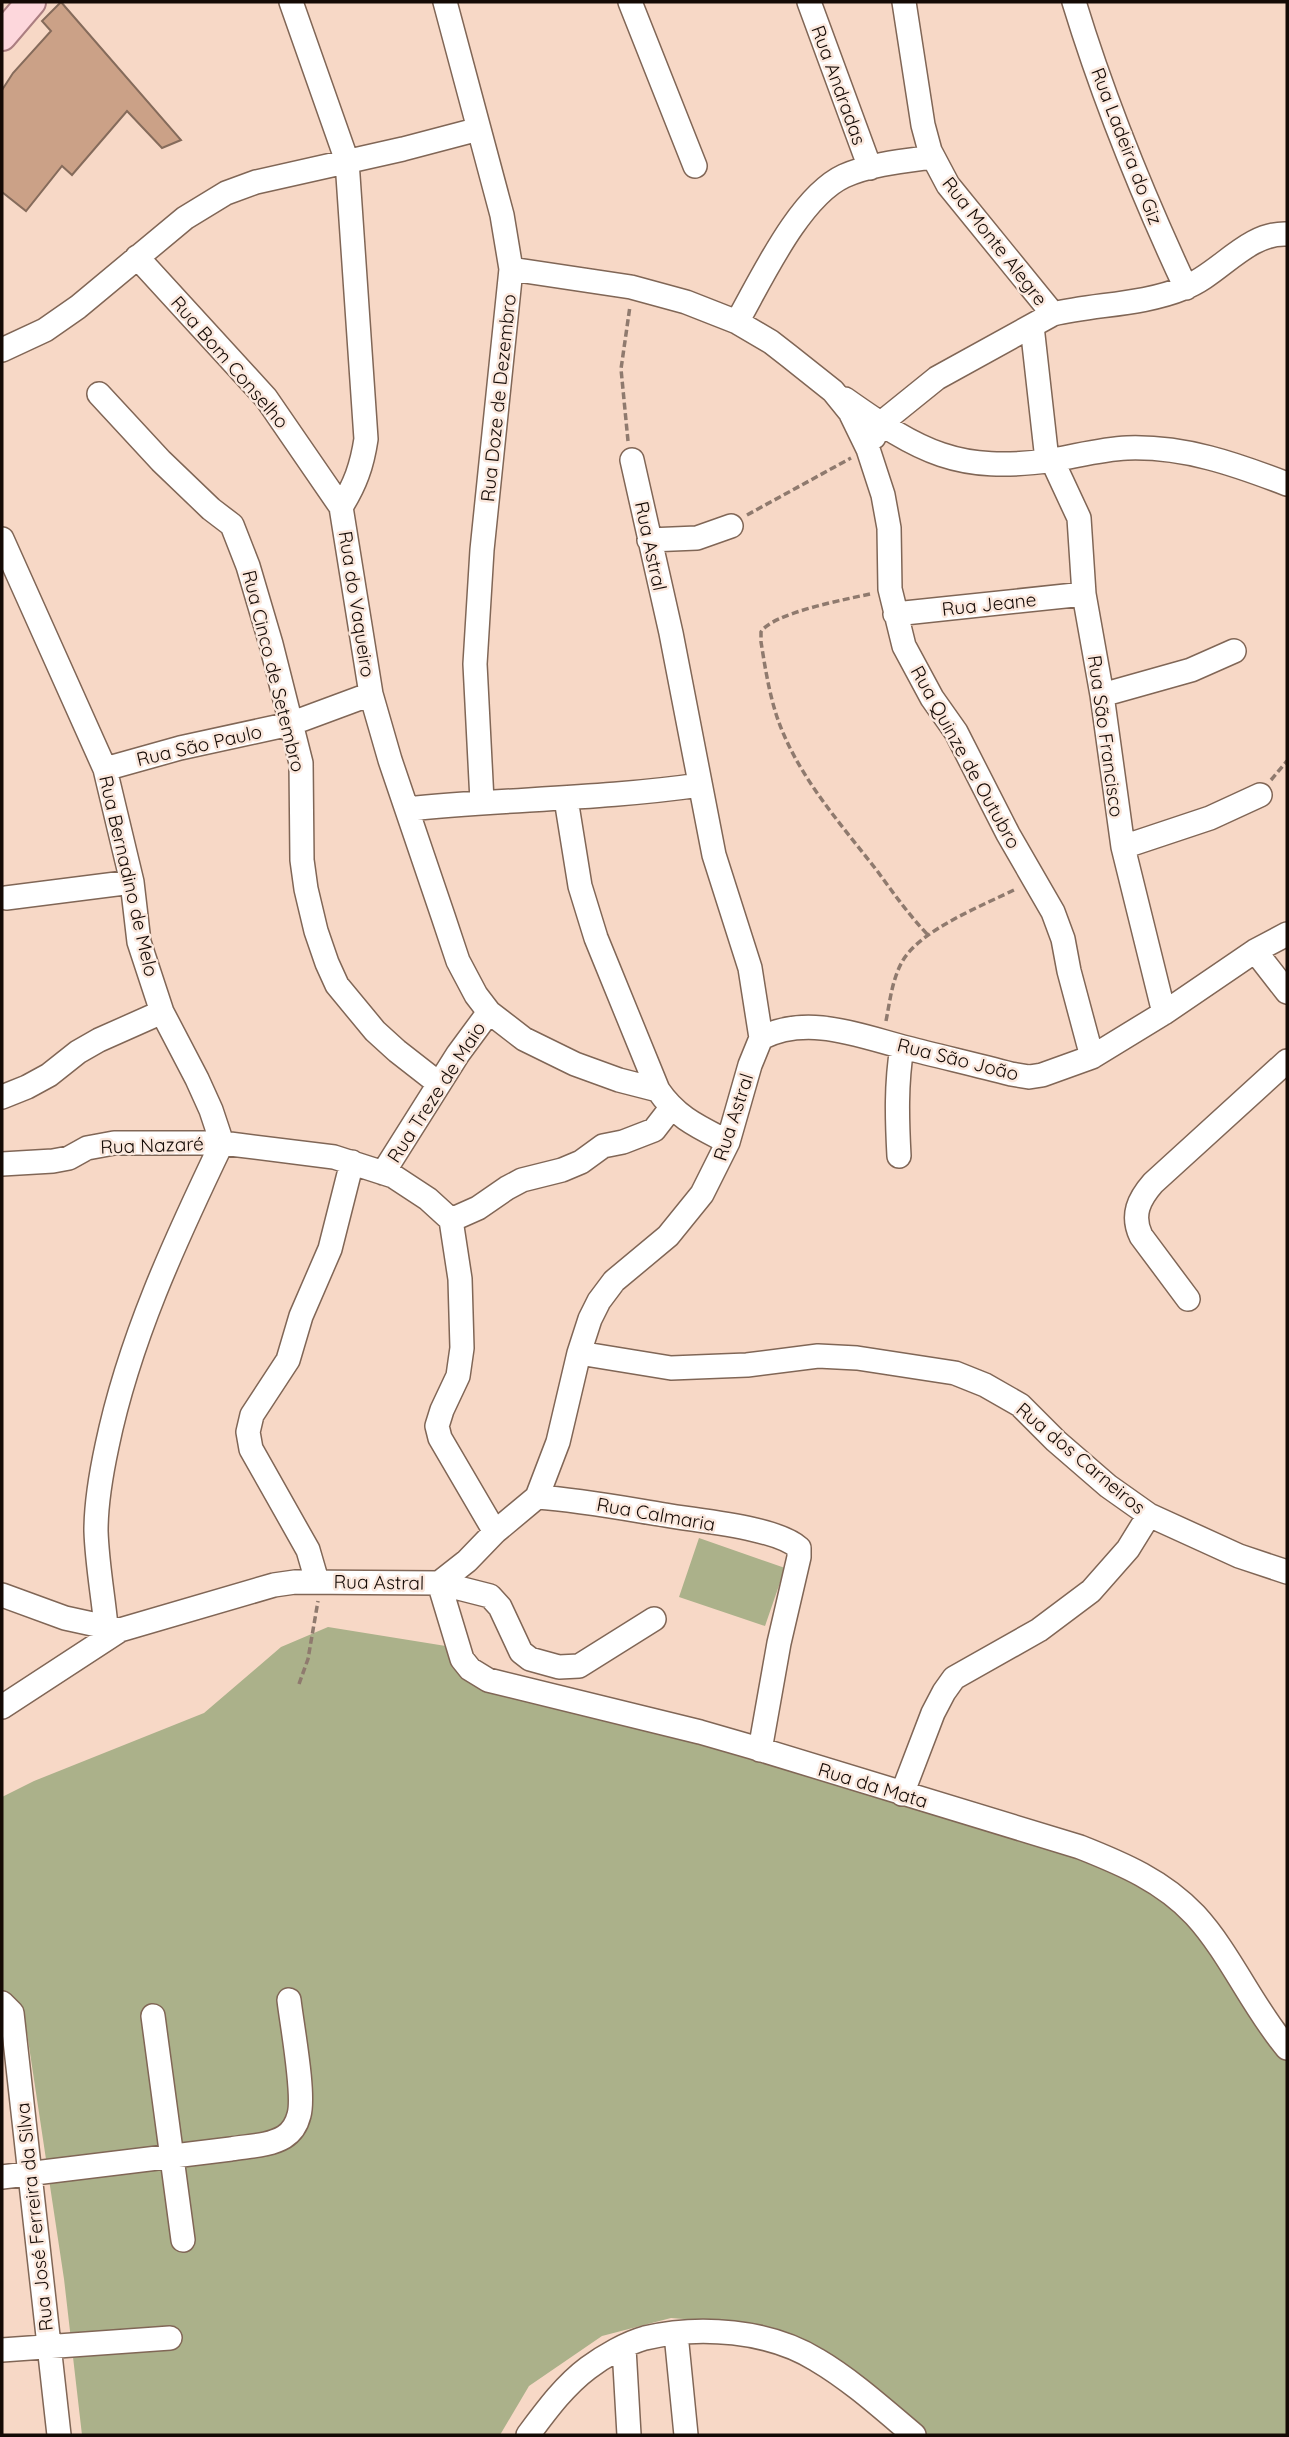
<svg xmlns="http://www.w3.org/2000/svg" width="1289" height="2437" font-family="Quicksand,sans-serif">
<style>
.green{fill:#abb18a}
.building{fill:#cba187;stroke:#856b5b;stroke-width:2}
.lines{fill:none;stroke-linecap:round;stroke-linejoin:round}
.minor-casing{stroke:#806656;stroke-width:26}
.major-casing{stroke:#ab7e81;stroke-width:32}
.path{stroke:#8f7a6e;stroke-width:3.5;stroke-dasharray:7 3.5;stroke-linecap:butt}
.minor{stroke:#fff;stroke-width:23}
.major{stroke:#fdd7dc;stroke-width:28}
.labels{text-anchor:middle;stroke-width:5;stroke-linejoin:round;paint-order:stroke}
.street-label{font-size:19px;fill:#140a05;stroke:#fbe8dd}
</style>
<rect width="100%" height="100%" fill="#f7d8c6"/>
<path class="green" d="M699,1538L785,1568L765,1626L679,1597Z
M328,1627L452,1647L466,1679L1078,1847L1197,1921L1287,2026V2435H917L746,2324L671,2318L602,2336L529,2386L500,2435H82L64,2279L24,2013L2,2002V1797L34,1781L204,1713L281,1647Z"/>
<path class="building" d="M61,2L181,140L162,148L127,111L72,175L62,166L26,211L2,192V90L13,73L51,31L42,21Z"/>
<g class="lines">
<defs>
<path id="minor" d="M291,2L347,161L366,439C362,466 355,485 341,507
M445,2L502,215L511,269L482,550L475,664L482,801
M630,2L695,166
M809,2L870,168
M904,2L923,125L930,151L948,185L1053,314C1095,304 1143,305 1184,288C1219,275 1247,232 1287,234
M1074,2C1104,100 1143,196 1186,288
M137,257L266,398L341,507L371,694L390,760L443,916L458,961L476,995L489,1012L524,1039L575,1064L619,1080L658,1090
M511,269L631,287L686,302L737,322L771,342L789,356L833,391L850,412L868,449L883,495L889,528L890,589L904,646L932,698L956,732L1008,834L1053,912L1063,939L1069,971L1092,1057
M737,322C761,280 799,197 844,176C871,164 903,161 933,157
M1032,326L1047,460
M2,350L45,330L78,307L185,218L226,193L256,182L403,149L479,129
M99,394L161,461L211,509L232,525L248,566L271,644L301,763L302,860L306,889L316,931L327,963L337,985L375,1031L397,1051L438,1083
M845,399C920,452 958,474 1053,460C1077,456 1102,449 1127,448C1184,446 1235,464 1287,484
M874,437L880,424L937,378L1053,314
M1052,460L1079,518L1084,594L1102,695L1123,847L1164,1013
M2,539L105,769L132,882L139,942L162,1012L197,1079L211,1110L222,1143
M649,540L697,538L731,526
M895,614L1084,594
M1102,695L1191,670L1234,651
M105,769L180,748L290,724L371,694
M566,799L580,886L596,938L658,1090C677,1118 699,1127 728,1142
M407,809C504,799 602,799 700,785
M1123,847L1210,818L1260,795
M6,898L132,882
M1255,951L1287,992
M761,1038C808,1014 860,1036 907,1048C942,1057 977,1065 1011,1074L1029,1077L1042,1075L1092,1057L1164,1013L1255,951L1287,934
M2,1097L27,1087L49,1075L78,1052L99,1040L162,1012
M899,1156C897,1119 896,1084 902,1047
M2,1164L53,1161L69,1158L87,1148L114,1143H222L334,1157L393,1176L428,1199L451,1220L460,1279L462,1348L458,1376L442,1410L437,1426L440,1438L495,1532
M383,1173L458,1054L489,1012
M451,1220L478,1208L507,1188L522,1180L562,1170L581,1162L603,1146L623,1142L654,1130L671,1108
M1188,1299L1141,1236C1131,1215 1139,1199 1153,1183L1287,1061
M579,1353L671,1368L747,1365L818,1356L857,1358L955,1373L985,1385L1020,1405L1056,1441L1108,1486L1149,1515L1239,1556L1287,1572
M537,1497C580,1500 622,1508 665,1515C697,1521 776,1527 799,1548V1557L779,1643L760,1750
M317,1581L308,1550L251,1449L248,1432L252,1415L288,1360L301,1316L330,1249L352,1162
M439,1583L467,1561L495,1532L537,1497L558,1442L579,1353L590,1319L599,1301L614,1281L668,1236L702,1194L728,1142L750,1065L761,1038L750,968L714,855L671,633L632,460
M439,1583L462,1659L470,1669L488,1680L700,1732L752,1747L1080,1847C1123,1864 1163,1881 1195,1915C1230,1953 1253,2008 1287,2048
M2,1595L65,1618L120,1630L274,1585L295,1582L439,1583L490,1596L500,1607L521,1652L530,1659L559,1667L579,1666L654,1619
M106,1626C103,1595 97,1563 96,1531C96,1503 101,1474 107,1446C129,1340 175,1241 222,1143
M2,1707L120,1630
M902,1794L933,1713L944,1692L954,1678L1039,1630L1091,1591L1128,1549L1149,1515
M2,2003L12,2013L59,2435
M153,2016L183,2240
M2,2177L231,2149C248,2146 269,2146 284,2137C292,2132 297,2123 299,2115C305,2094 292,2026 289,2000
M676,2334L686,2435
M624,2348L629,2435
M2,2350L170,2338
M528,2435C546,2411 564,2386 588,2368C604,2356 627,2343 645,2338C699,2325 769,2330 817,2360C851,2380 883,2409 914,2435"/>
<path id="major" d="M2,36L31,2"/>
</defs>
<use href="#minor" class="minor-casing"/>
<use href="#major" class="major-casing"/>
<path class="path" d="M628,441L621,369L630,306
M747,515L851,458
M870,594C847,599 772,613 761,632V642C766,673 771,706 784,735C806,786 845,829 878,872C894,894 909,915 928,935
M1271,780L1287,761
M886,1021C890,1001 892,980 902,962C919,930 984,905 1016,889
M299,1684L308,1659L318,1601"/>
<use href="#minor" class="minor"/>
<use href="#major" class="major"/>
</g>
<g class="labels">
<g class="street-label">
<text transform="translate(839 85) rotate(70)" y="7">Rua Andradas</text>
<text transform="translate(1127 146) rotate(69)" y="7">Rua Ladeira do Giz</text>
<text transform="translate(995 241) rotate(52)" y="7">Rua Monte Alegre</text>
<text transform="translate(230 362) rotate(49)" y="7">Rua Bom Conselho</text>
<text transform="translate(498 398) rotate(-84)" y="7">Rua Doze de Dezembro</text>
<text transform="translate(651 546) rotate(78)" y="7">Rua Astral</text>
<text transform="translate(357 604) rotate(81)" y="7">Rua do Vaqueiro</text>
<text transform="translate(989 604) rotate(-6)" y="7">Rua Jeane</text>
<text transform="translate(274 671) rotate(76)" y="7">Rua Cinco de Setembro</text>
<text transform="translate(1106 736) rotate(82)" y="7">Rua São Francisco</text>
<text transform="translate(199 745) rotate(-13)" y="7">Rua São Paulo</text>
<text transform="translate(966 757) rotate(61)" y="7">Rua Quinze de Outubro</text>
<text transform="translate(129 876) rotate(77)" y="7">Rua Bernadino de Melo</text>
<text transform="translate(958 1059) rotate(14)" y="7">Rua São João</text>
<text transform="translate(436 1092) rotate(-57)" y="7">Rua Treze de Maio</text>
<text transform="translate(733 1117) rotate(-72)" y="7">Rua Astral</text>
<text transform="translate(152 1145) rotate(-2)" y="7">Rua Nazaré</text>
<text transform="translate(1081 1458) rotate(40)" y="7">Rua dos Carneiros</text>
<text transform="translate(656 1514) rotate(10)" y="7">Rua Calmaria</text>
<text transform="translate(379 1582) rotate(1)" y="7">Rua Astral</text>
<text transform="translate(873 1785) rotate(17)" y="7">Rua da Mata</text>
<text transform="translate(34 2217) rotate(-96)" y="7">Rua José Ferreira da Silva</text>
</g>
</g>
<rect width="1289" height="2437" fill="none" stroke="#140a05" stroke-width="7"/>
</svg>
